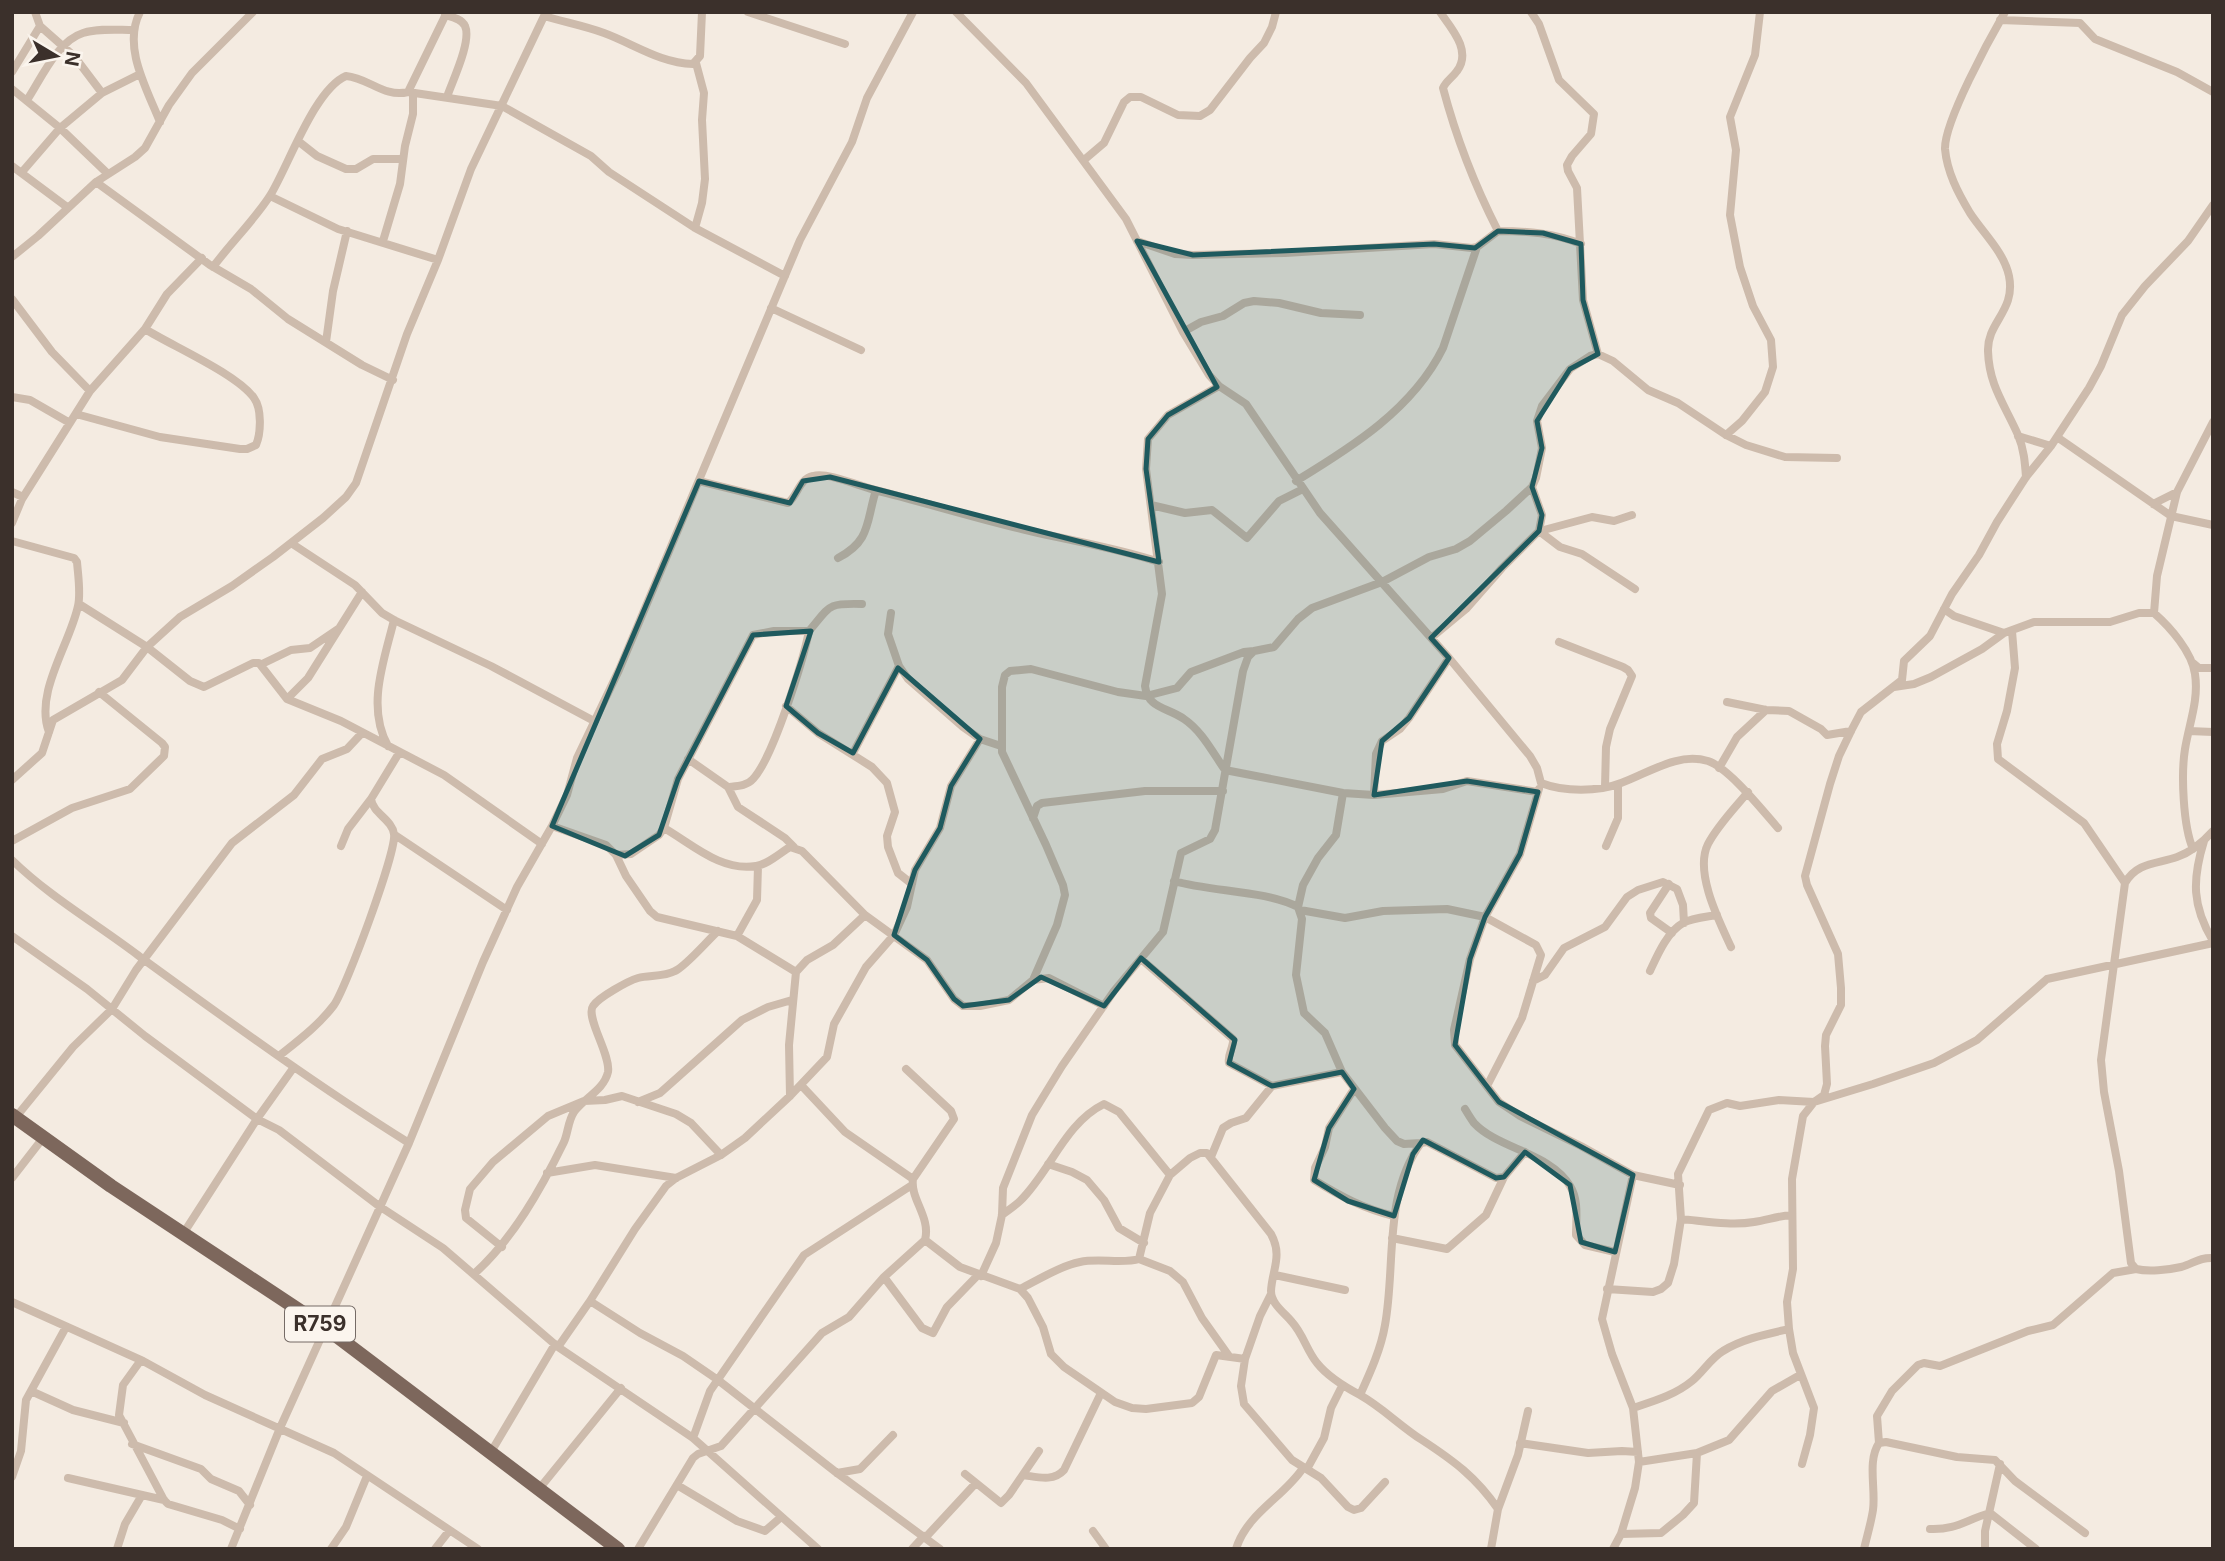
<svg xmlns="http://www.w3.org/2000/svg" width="2225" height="1561" font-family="Inter,sans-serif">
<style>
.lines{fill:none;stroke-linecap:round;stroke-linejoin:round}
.minor{stroke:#cdbbac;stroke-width:8}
.primary{stroke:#7d675c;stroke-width:14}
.marked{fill:#1f5a5e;fill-opacity:0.2;stroke:#1f5a5e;stroke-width:5;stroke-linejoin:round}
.labels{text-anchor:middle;stroke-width:7;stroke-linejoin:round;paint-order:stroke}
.shield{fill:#fbf5ee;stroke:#756b66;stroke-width:2}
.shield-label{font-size:21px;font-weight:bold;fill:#3b302b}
</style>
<rect width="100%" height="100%" fill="#f4ebe1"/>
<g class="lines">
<path class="minor" d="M35,12L40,26L74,56L102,93
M140,12C122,47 147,89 160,122
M748,12L845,44
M956,12L1026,83L1126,219L1183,332L1209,375L1219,386L1246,404L1320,513L1449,658L1530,756L1537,768L1541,783C1564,792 1598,792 1621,783C1649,773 1677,752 1708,761C1729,768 1763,811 1778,828
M1440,12C1452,29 1472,51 1457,71C1452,78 1446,81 1443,88C1456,137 1475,186 1498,231C1528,231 1554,233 1581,244
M1531,12L1539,24L1559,80L1594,114L1591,134L1572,156L1567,165L1568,171L1577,188L1583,300L1598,354
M2005,12C1990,38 1944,122 1945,149C1947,172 1958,193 1970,213C1983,233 2004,252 2009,276C2016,311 1987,322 1988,351C1989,386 2005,405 2018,435C2024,449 2025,463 2026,477
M445,15C452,17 462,19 465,26C472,41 452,82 447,97
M544,16C564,22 585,26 604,33C634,44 660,63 693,64L700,56L702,12
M2000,20L2080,23L2095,39L2177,72L2213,92
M12,72L40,26
M12,89L60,128L108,174
M408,92L502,106L591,156L609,172L695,228L785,276
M27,100C41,79 57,41 83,33C99,28 117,30 133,30
M298,141L317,156L346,169H356L373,159H403
M1084,160L1104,143L1124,102L1130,97H1141L1178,115L1200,116L1210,110L1250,58L1264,43L1272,27L1276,12
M12,166L67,207
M22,172L60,128L102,93L140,74
M96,182L210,265L251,289L288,319L362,365L393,380
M270,196L338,229L438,260
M695,228L702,203L705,179L702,120L704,93L696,63
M383,241L400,184L405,146L413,114V93
M1137,241L1175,254L1193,255L1285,253L1434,244L1472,248L1477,247L1498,231
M12,257L38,236L96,182L135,157L145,148L169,105L192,73L253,12
M213,267C230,244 257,217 271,194C289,164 315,89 346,76C369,78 384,98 408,92L447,12
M12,299L52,352L90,391
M771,308L861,350
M1183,332L1201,322L1223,316L1244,303L1254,301L1279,303L1321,313L1360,315
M326,342L333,291L347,231
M1219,386L1168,415L1148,439L1146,469L1162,594L1145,686C1148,709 1167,707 1184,719C1202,731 1213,753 1225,770L1343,793L1374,795L1443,789L1467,781L1538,792
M12,397L30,400L70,423
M76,414L160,437L240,449H247L256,445C261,433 262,409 254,398C237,374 172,346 145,329
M1726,435L1742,421L1765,392L1773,367L1771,340L1753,306L1740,267L1730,215L1736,150L1730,117L1755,55L1760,12
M2018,436L2051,446
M2057,437L2171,516L2213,525
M699,481L788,503C798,495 799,479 813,476C828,472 859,486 875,490C927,503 978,519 1030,531C1073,541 1117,548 1159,562
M1296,481C1352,447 1413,409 1443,348L1477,247
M12,492L23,497
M2153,504L2177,492
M1151,505L1185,513L1212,510L1247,538L1279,501L1303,489
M12,523L22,499L90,391L145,329L167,294L202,258
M1539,531L1560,547L1582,554L1635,589
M1540,531L1592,517L1614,521L1632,515
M12,541L74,558L77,562C78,575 81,593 78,606C70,644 34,693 49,732
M291,543L355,585L382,613L394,620L491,666L594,721
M838,558C871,541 866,522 876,490
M79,604L147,647L190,681L204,687L253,663H259L287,699L341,721L444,775L542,844
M1944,609L1954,616L2004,633
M891,613L888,634L899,666L908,679L963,727L980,739L1001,746
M2154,613L2157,576L2177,492L2213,422
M2012,631L2015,668L2007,711L1997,744L1998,759L2084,823L2125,883
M1431,638L1466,609L1502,568L1539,531L1542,515L1532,487
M1559,642L1623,667L1628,670L1632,676L1610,729L1606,747L1605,787
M2193,663L2199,668H2213
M262,664L291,650L310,648L338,629
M1894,687L1914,684L1931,677L1982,649L2004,633L2034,622H2110L2139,613H2154C2170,627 2192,652 2195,674C2199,700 2189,724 2185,749C2181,774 2183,826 2193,849
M287,699L308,678L362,592
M1727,702L1766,710L1789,711L1821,729L1827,735L1851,731
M786,706L818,733L872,767L887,783L895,812L887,836L888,847L898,873L912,884
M2189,731L2213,732
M388,746C366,707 384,661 394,620
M853,753L899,666
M688,759L728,787C737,786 747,786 753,779C773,758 803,661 809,631
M1719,768L1737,737L1766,710
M12,780L42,753L53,720L122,680L147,647L180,617L232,586L273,557L323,518L346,497L356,483L407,334L438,260L471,169L546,12
M728,787L738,807L785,838L794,847
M1539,789L1520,854L1485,917L1470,959L1454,1030L1455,1045L1499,1102L1520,1116L1581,1146L1633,1175L1680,1185
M1374,795L1376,754L1382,741L1400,729L1409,718L1449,658
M1033,818L1037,806L1042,803L1145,791H1223
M552,826L606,845L616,855L626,876L650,911L657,917L737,936L796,972
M664,828C692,844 721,872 756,866C767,865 780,853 790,847L802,851L865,915L927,960L954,999L963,1006H980L1009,1000L1033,980L1049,978L1104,1006
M2213,831C2203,842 2192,852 2177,857C2157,864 2137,862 2125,883L2101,1060L2104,1092L2119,1171L2131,1263L2136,1269C2148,1272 2168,1270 2181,1267C2193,1264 2199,1257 2213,1258
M395,835L507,910
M12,841L72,808L130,789L164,756L165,747L162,743L99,692
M2204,841C2192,880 2192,906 2213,941
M341,846L348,829L371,799
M1606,846L1618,818V785
M616,855L631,854L659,835L664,828L678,779L753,635L774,631H809C831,605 827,603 862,604
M12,860C50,897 97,924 139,956C227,1020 316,1085 409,1143
M1174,881C1211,892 1265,890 1298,907L1302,919L1296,975L1304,1013L1325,1033L1342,1072L1385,1128L1397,1141L1404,1144L1421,1143
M1669,884L1650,913L1651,918L1672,933
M1298,907L1303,885L1318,858L1336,835L1343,793
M1300,910L1345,918L1383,911L1447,909L1485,917L1536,945L1541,955L1522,1018L1487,1086
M12,936L87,989L145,1036L257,1119L279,1130L379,1206L443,1248L558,1347L693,1438L818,1549
M737,936L757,900L758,866
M1731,947C1719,921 1694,872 1708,844C1718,825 1734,809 1748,792
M1141,959L1233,1039C1234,1047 1227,1055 1229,1063L1272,1086
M1650,971C1657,956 1667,932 1683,923C1692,918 1706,917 1717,915
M1033,980L1057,925L1065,895L1063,885L1046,845L1002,752V687L1005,675L1010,671L1031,669L1118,692L1146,696L1177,688L1191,672L1244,652L1254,651
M1533,981L1545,975L1564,948L1605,927L1627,897L1638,890L1663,882L1677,889L1683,905L1684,923
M279,1056C299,1040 319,1025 334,1005C346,988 397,851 394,834C392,819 373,814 371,799L399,753
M801,1085L845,1132L913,1179
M1354,1089L1329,1128L1325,1147L1315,1168L1314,1180C1340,1196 1364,1209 1394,1216
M790,1096L789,1045L796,972L807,960L833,945L865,915
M638,1102L660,1093L742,1020L768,1007L792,1000
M1465,1109C1468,1114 1471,1119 1474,1123C1498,1149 1551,1153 1570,1186C1579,1200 1576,1219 1576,1235L1585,1245L1615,1252
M16,1117L73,1047L112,1009L136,970L232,843L294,795L322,759L347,749L362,733
M1211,1157L1223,1128L1231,1123L1246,1118L1272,1086L1342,1072
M1048,1164L1072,1172L1087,1180L1104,1200L1119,1228L1144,1243
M547,1173L595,1165L676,1178
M12,1178L43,1138
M1002,1215C1008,1210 1015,1206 1020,1201C1050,1172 1065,1123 1104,1104L1119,1112L1170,1175
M1681,1219C1704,1221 1731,1226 1754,1222C1767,1220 1778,1216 1791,1215
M183,1234L257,1119L294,1067
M1392,1238L1447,1249L1486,1215L1504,1177
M925,1240L960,1267L1020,1289L1028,1298L1043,1327L1051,1354L1064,1367L1115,1402L1132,1408L1146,1409L1192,1403L1199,1397L1216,1355L1245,1359
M502,1247L466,1218L465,1210L470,1189L493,1162L548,1116L584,1101L605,1100L622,1096L676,1114L691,1123L721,1155
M1139,1259L1170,1271L1183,1282L1202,1318L1229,1356
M474,1274C513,1239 541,1189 564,1142C568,1133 568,1121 574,1112C584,1098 604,1090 608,1072C611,1055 585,1017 593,1006C599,997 628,981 638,978C649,975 664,977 675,971C686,966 707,941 718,931
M1275,1275L1345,1290
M981,1276L996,1243L1002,1215L1003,1188L1032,1115L1062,1066L1114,991L1163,932L1181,853L1210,839L1215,830L1243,671L1248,657L1254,651L1274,647L1298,619L1312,608L1382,582L1429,557L1456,549L1470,541L1506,511L1532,487L1536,478L1542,448L1537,421L1542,406L1570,369L1590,356L1598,354L1613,361L1648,390L1678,403L1726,435L1746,445L1785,457L1837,458
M884,1277L922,1328L933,1333L947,1307L978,1275
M1020,1289C1038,1280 1060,1266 1080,1262C1098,1258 1124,1264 1139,1259L1150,1213L1170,1175L1190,1158L1200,1153H1207L1271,1234C1283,1256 1272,1270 1271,1291C1271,1304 1285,1313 1292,1322C1303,1334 1307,1351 1317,1363C1328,1377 1345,1387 1360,1395
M1607,1289L1653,1292L1661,1289L1668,1283L1674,1264L1681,1219L1678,1174L1709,1110L1727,1103L1740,1106L1779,1100L1814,1102L1873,1084L1934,1063L1977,1040L2047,979L2213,943
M1271,1294L1260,1316L1245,1359L1241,1386L1244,1404L1292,1460L1321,1478L1348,1507L1354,1510L1361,1508L1385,1482
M590,1301L640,1333L683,1356L718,1380L837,1473L940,1549
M12,1302L143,1361L205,1395L334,1453L478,1549
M558,1347L590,1301L635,1229L666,1186L676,1178L721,1155L745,1138L790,1096L827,1057L834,1024L866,967L894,935L907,907L915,870L940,828L951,786L980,739
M141,1360L123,1385L119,1415L164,1500L168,1504L222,1520L240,1529
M31,1391L73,1410L124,1423
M1633,1408C1654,1401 1675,1395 1692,1381C1703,1372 1711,1358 1723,1351C1742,1339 1767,1334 1789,1329
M693,1438L710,1391L804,1255L912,1185
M1520,1443L1588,1453L1622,1451L1638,1452
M1879,1443L1877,1416L1892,1391L1918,1365L1924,1363L1940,1366L2028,1331L2053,1325L2113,1273L2136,1269
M132,1444L201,1469L211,1479L239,1491L250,1505
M491,1452L555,1344
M1639,1462L1697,1453L1729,1440L1772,1391L1800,1375
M1802,1464L1810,1435L1814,1408L1793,1353L1789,1329L1787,1302L1793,1269L1792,1179L1803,1116L1814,1102L1824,1095L1827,1084L1825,1046L1826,1035L1841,1005V988L1838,954L1807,885L1805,876L1830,784L1839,756L1851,731L1861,712L1902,680L1904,661L1930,636L1952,594L1979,555L1997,522L2026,477L2051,446L2089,388L2101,366L2122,315L2145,286L2188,241L2213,205
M1307,1469L1324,1438L1331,1408L1342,1386
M837,1473L860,1469L893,1435
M965,1474L1001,1503L1009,1495L1039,1451
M1023,1475C1038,1477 1053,1482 1064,1470L1101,1393
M12,1477L21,1451L26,1400L66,1327
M68,1478L164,1500
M677,1485L737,1521L765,1531L780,1518
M539,1489L621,1388
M1498,1509C1476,1477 1454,1461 1422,1440C1400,1426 1383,1408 1360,1395C1370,1373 1381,1349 1385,1325C1396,1265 1383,1195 1421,1143L1427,1142L1496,1178L1504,1177L1525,1152
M1930,1529C1957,1530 1965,1520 1990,1513L2036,1549
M1093,1531L1106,1549
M1621,1534L1661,1533L1683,1515L1694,1503L1697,1453
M925,1538L975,1484
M117,1549L125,1524L142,1495
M231,1549L280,1428L409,1143L483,962L517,887L552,826L567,795L577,758L619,670L800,240L852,142L867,98L913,12
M331,1549L346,1527L367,1476
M435,1549L449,1531
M638,1549L693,1458L698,1454L721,1446L822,1333L849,1317L884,1277L925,1240C931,1217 910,1199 913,1179L954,1119L951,1111L906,1069
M912,1549L924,1536
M1236,1549C1247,1513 1284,1497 1303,1468
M1491,1549L1498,1509L1518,1455L1528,1411
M1613,1549L1621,1534L1635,1488L1639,1462L1633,1408L1612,1354L1602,1319L1633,1175
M1864,1549C1867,1536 1871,1523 1873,1510C1876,1489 1867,1461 1879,1443L1886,1442L1957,1457L1995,1460L2015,1481L2085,1533
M1985,1549V1531L2000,1464"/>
<path class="primary" d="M12,1115L111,1186L326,1328L618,1549"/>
</g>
<path class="marked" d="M1498,231L1543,233L1581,244L1583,300L1598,354L1570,369L1537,421L1542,448L1532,487L1542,515L1539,531L1431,638L1449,658L1409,718L1382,741L1374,795L1467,781L1538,792L1520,854L1485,917L1470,959L1455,1045L1499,1102L1633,1175L1615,1252L1581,1242L1570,1185L1525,1152L1504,1177L1496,1178L1423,1140L1413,1154L1394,1216L1348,1201L1314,1180L1329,1128L1354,1089L1342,1072L1272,1086L1229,1063L1235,1040L1141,958L1104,1006L1041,977L1009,1000L963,1006L954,999L927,960L894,935L915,870L940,828L951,786L980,739L898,668L853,753L818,733L786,706L811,631L753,635L678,779L659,835L625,856L552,826L699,481L790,503L803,481L830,477L1159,562L1146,469L1148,439L1168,415L1217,387L1137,241L1193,255L1434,244L1475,248Z"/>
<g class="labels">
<rect class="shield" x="285" y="1306.5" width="70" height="35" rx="5"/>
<g class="shield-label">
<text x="320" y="1331">R759</text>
</g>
</g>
<rect width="2225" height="1561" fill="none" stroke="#3b302b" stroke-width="28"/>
<g transform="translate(56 56) rotate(100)" stroke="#fbf5ee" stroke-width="5" paint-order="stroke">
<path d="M0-5L12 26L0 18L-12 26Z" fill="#3b302b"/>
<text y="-10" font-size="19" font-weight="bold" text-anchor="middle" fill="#3b302b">N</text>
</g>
</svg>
